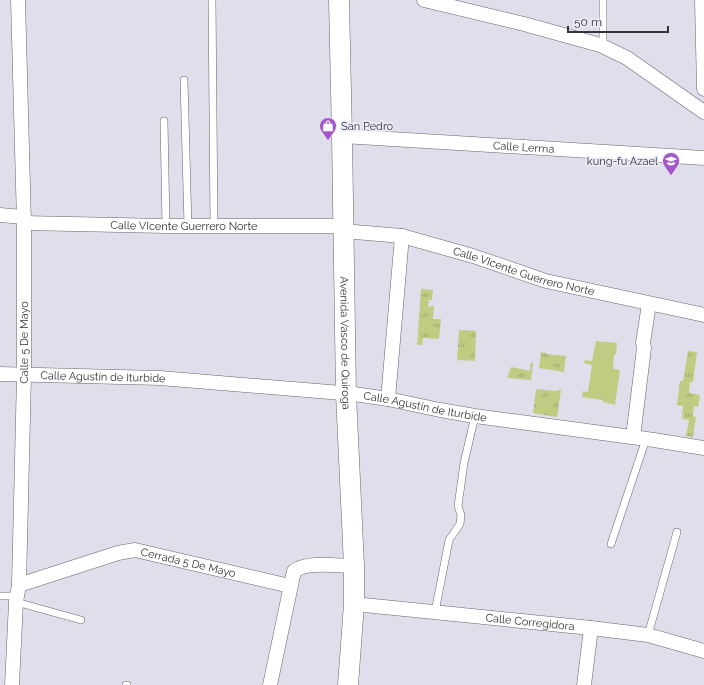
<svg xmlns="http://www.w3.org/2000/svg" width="704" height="685" font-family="Raleway,sans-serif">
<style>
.grass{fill:url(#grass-tufts)}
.park{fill:#bfcc81}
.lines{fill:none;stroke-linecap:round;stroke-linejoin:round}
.lane-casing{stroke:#65656f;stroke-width:8}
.street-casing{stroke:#65656f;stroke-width:15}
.secondary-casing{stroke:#65656f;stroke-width:21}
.lane{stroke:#fff;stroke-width:7}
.street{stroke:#fff;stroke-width:14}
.secondary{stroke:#fff;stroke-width:20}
.labels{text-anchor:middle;stroke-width:3.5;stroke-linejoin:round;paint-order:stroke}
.poi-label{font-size:11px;fill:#333338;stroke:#ececf8;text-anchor:start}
.street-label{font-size:11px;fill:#333338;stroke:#ececf8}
</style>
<defs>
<pattern id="grass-tufts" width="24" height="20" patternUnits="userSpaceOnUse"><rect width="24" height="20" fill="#bfcc81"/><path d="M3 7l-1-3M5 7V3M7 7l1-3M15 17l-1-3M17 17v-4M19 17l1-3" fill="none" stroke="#9ca66b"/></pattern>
</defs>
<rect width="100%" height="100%" fill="#dfdfeb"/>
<path class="grass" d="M421,289L433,290L432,300H429L428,307L434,306L433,319H441L439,339L423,338L422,345H417Z
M459,330L476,331L475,361L457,360Z
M688,351L697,352L693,382H690L689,393L700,395L698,407L694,406L693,416L696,417L693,437L686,436L689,420L682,419L683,406L677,405L680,381H683Z
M541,352L546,353V354L566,356L564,372L539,368Z
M531,363H533L531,380L507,378L511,367L530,371Z
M536,389L556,391L558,390H561L557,417L533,413Z"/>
<path class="park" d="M596,341L617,343L616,354L614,355L613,369L620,370L615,405L603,402V400L582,397L583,391L588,392L592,365L584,363L585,360L592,361Z"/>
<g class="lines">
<defs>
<path id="lane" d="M212,0L214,225
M603,46V0
M184,80L188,226
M164,121L166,226
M611,544L646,439
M0,596H18
M16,602L81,620
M435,612L449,540L460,524L461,515L458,506L464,463L475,416
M648,635L677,532
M126,685H127"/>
<g id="street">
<path d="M424,0L524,24L600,45L627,58L704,112"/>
<path d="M702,0L704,89"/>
<path id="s1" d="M342,136L704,158"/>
<path d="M0,215L23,217"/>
<path id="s2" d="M24,223L166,226H343"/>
<path id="s3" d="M343,231L402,236L473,256L546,281L704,315"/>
<path id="s4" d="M0,374L160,378L354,394L388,399L440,410L475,416L654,440L704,448"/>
<path d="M388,399L402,236"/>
<path d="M633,437L644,348L643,343L649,304"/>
<path id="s5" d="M19,585L118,553L135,550L290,586"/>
<path id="s6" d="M354,604L591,628L648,635L704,651"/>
<path id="s7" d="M12,685L16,602L19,585L24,375V223L18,0"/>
<path d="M270,685L294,571C307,561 338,566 354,566"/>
<path d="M584,685L591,628"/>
</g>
<g id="secondary">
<path id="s8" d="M339,0L342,136L346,394L354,566V604L348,685"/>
</g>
</defs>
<use href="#lane" class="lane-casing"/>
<use href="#street" class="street-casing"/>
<use href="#secondary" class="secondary-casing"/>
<use href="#lane" class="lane"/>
<use href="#street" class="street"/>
<use href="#secondary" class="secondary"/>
</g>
<defs>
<symbol id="shop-pin" viewBox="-11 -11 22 30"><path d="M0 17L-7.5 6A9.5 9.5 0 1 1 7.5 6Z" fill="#a357c9" stroke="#ececf8"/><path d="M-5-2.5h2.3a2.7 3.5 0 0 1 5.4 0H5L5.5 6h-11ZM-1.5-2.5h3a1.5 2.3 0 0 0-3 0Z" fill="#fff"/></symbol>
<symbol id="school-pin" viewBox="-11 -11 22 30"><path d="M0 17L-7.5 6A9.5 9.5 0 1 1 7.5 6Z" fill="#a357c9" stroke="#ececf8"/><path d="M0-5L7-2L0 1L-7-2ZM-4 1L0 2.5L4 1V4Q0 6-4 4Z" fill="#fff"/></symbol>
</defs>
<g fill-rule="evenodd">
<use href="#shop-pin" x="318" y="116" width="20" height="27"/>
<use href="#school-pin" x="661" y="151" width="20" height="27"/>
</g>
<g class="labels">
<g class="poi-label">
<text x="341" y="130">San Pedro</text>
<text x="658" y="165" text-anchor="end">kung-fu Azael</text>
</g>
<g class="street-label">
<text dy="4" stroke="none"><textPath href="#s1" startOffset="182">Calle Lerma</textPath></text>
<text dy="4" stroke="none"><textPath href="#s2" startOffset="160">Calle VIcente Guerrero Norte</textPath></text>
<text dy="4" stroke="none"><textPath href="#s3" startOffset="186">Calle VIcente Guerrero Norte</textPath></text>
<text dy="4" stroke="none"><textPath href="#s7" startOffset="343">Calle 5 De Mayo</textPath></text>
<text dy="4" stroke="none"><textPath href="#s8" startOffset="343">Avenida Vasco de Quiroga</textPath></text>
<text dy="4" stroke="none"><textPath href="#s4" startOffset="103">Calle Agustín de Iturbide</textPath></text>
<text dy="4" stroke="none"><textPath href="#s4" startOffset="427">Calle Agustín de Iturbide</textPath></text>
<text dy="4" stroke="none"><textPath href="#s5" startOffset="176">Cerrada 5 De Mayo</textPath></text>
<text dy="4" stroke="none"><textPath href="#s6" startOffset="177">Calle Corregidora</textPath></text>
</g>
</g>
<path d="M568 26v6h100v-6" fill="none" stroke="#333338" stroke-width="2"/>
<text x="574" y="26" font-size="12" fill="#333338" stroke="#ececf8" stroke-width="3" paint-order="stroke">50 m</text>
</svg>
